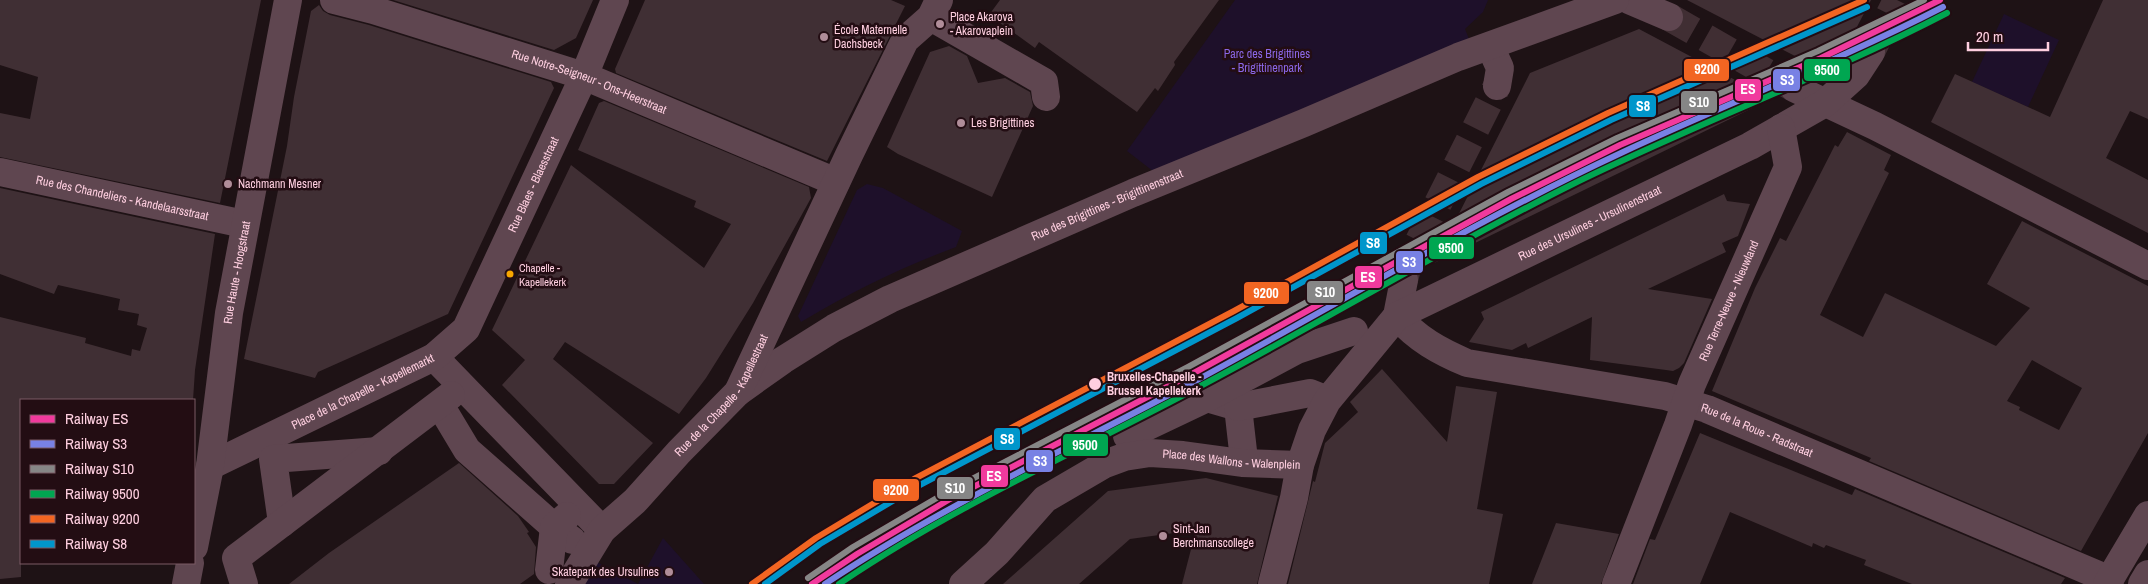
<svg xmlns="http://www.w3.org/2000/svg" width="2148" height="584" font-family="'Archivo Narrow',sans-serif">
<style>
.green{fill:#1e102a}
.building{fill:#402f34;fill-rule:evenodd}
.lines{fill:none;stroke-linecap:round;stroke-linejoin:round}
.minor-tunnel{stroke:#402e33;stroke-width:28;stroke-dasharray:28 14;stroke-linecap:butt}
.minor{stroke:#5f4650;stroke-width:28}
.rail-1-casing{stroke:#230d13;stroke-width:10}
.rail-2-casing{stroke:#230d13;stroke-width:10}
.rail-3-casing{stroke:#230d13;stroke-width:10}
.rail-4-casing{stroke:#230d13;stroke-width:10}
.rail-5-casing{stroke:#230d13;stroke-width:10}
.rail-6-casing{stroke:#230d13;stroke-width:10}
.rail-1{stroke:#f13a9d;stroke-width:6}
.rail-2{stroke:#7881e4;stroke-width:6}
.rail-3{stroke:#868686;stroke-width:6}
.rail-4{stroke:#00a651;stroke-width:6}
.rail-5{stroke:#f26522;stroke-width:6}
.rail-6{stroke:#0096cb;stroke-width:6}
.poi-dot{fill:#b08d99;stroke:#230d13;stroke-width:2}
.bus-dot{fill:#f7a600;stroke:#230d13;stroke-width:2}
.stop-dot{fill:#ffcfe0;stroke:#230d13;stroke-width:2}
.labels{text-anchor:middle;stroke-width:5;stroke-linejoin:round;paint-order:stroke}
.bus-label{font-size:11px;fill:#ffcfe0;stroke:#230d13;text-anchor:start}
.poi-label{font-size:12px;fill:#ffcfe0;stroke:#230d13;text-anchor:start}
.park-label{font-size:12px;fill:#8b67e7;stroke:#230d13}
.street-label{font-size:12px;fill:#ffcfe0;stroke:#230d13}
.stop-label{font-size:12px;font-weight:bold;fill:#ffcfe0;stroke:#230d13;text-anchor:start}
.line-badge{stroke:#230d13;stroke-width:2}
.badge-label{font-size:14px;text-anchor:middle;font-weight:bold;fill:#fff}
</style>
<rect width="100%" height="100%" fill="#1e1215"/>
<path class="green" d="M1235,0H1488L1483,12L1465,29L1469,39L1158,175L1127,151Z
M2004,14L2059,40L2028,107L1972,82Z
M867,184L883,188L962,231L956,247C902,267 851,292 801,322L798,316L857,190Z
M663,538L704,584H582L595,561L638,584Z"/>
<path class="building" d="M0,0H261L220,203L0,157V113L30,119L38,77L0,65Z
M393,0H593L576,38L554,50Z
M645,0H891L905,6L827,161L616,73L615,69Z
M1000,0H1219L1174,62L1175,65L1158,91L1155,88L1137,112L1039,42L1035,48L989,15Z
M1687,0H1871L1837,65L1831,71L1826,72Z
M2103,0H2148V119L2130,111L2106,158L2148,180V233L1931,122L1955,74L2050,117Z
M319,5L323,11L330,15L369,25L551,82L554,88L448,314L318,372L315,378L244,359L287,146L294,97L311,11Z
M1639,29L1771,99L1434,263L1530,73Z
M949,46L967,56L978,83L1005,78L1030,92L1033,106L992,197L898,154L887,147L930,52Z
M604,101L809,187L811,198L753,303L706,378L679,414L565,342L553,359L653,443L614,484H599L502,385L525,360L492,330L571,165L704,268L731,224L694,207L696,201L578,150L599,103Z
M1847,132L1891,155L1884,170L1889,173L1820,315L1863,337L1885,293L1996,346L2030,308L1987,284L2022,221L2148,286V433L2081,551L1869,461L1871,458L1712,391L1755,288L1780,238L1786,241L1835,145L1838,147ZM2032,360L2082,388L2059,430L2019,410L2020,407L2007,401Z
M0,188L215,234L195,370L193,400H21V577L0,579V317L86,338L85,343L131,356L132,349L140,351L147,328L137,325L139,314L118,310L120,299L58,285L54,294L0,274Z
M1724,194L1727,201L1750,204L1738,236L1722,243L1726,252L1648,289L1712,299L1684,363L1679,368L1673,371L1666,370L1590,360L1592,317L1528,348L1526,343L1512,350L1469,342L1484,319L1481,312Z
M1382,369L1447,442L1456,386L1497,392L1477,509L1503,514L1489,584H1288L1313,481L1315,482L1325,443L1358,412L1350,402Z
M1700,433L1852,495L1855,489L2065,578L2061,584H1912L1864,565L1866,560L1826,545L1824,548L1813,543L1812,547L1730,512L1700,584H1633L1650,539L1655,540Z
M459,463L518,516L529,532L527,533L536,547L534,574L520,584H289L329,553Z
M1206,478L1278,496L1257,584H1182L1196,530L1130,539L1079,584H1003L1108,491Z
M1556,523L1619,534L1601,584H1532Z"/>
<g class="lines">
<path class="minor-tunnel" d="M1669,17L1794,88
M1871,52L1897,0
M1404,280L1409,261L1497,86"/>
<g class="minor">
<path id="s1" d="M334,0L373,10L584,76L836,182"/>
<path d="M1629,0L1669,17"/>
<path d="M931,17L1044,82L1046,97"/>
<path d="M1490,46L1500,68L1497,86"/>
<path d="M1794,88L1875,126L2148,266"/>
<path id="s2" d="M0,172L244,224"/>
<path id="s3" d="M1397,316C1417,339 1439,351 1467,363L1665,396L1707,409L2110,580"/>
<path d="M1397,316L1404,280"/>
<path d="M434,357L602,530"/>
<path d="M1200,391L1207,398L1238,407L1243,451"/>
<path id="s4" d="M738,392L783,360L834,328L890,299L1133,193L1304,123L1458,57L1615,0"/>
<path d="M440,405L467,450L554,527L572,540"/>
<path d="M1238,407L1310,393L1320,397"/>
<path d="M1127,436L1207,398L1297,350L1354,331"/>
<path id="s5" d="M210,466L434,357L466,329L584,76L615,0"/>
<path d="M282,523L273,459L379,451"/>
<path id="s6" d="M194,547L210,466L229,313L288,0"/>
<path d="M549,570L554,527L567,516"/>
<path d="M186,584L190,563"/>
<path d="M244,584L236,558L451,395"/>
<path id="s7" d="M569,584L602,530L635,501L679,452L738,392L849,155L905,40L931,17L939,0"/>
<path id="s8" d="M963,584L997,553L1045,499L1105,464L1124,457L1150,453L1183,455L1242,463L1300,465"/>
<path id="s9" d="M1272,584L1294,498L1300,465L1312,430L1327,401L1397,316L1750,146L1825,103L1856,75L1871,52"/>
<path id="s10" d="M1616,584L1678,425L1692,384L1788,167L1781,128"/>
<path d="M2107,584L2148,515"/>
<path d="M2142,584L2148,574"/>
</g>
<defs>
<path id="rail-1" d="M812,584L857,554L950,499L1192,374L1511,199L1620,145L1821,58L1940,0"/>
<path id="rail-2" d="M825,584C943,505 1072,447 1197,380C1338,304 1475,221 1621,153C1728,103 1838,61 1943,7"/>
<path id="rail-3" d="M808,578L853,547L947,492L1188,367L1508,192L1617,138L1818,51L1924,0"/>
<path id="rail-4" d="M839,584C945,512 1061,459 1174,400C1307,331 1436,252 1571,185C1694,124 1824,77 1947,13"/>
<path id="rail-5" d="M752,584L816,538L914,479L1234,311L1478,177L1608,113L1864,0"/>
<path id="rail-6" d="M765,584L820,544L918,486L1237,318L1481,184L1611,120L1867,7"/>
</defs>
<use href="#rail-1" class="rail-1-casing"/>
<use href="#rail-2" class="rail-2-casing"/>
<use href="#rail-3" class="rail-3-casing"/>
<use href="#rail-4" class="rail-4-casing"/>
<use href="#rail-5" class="rail-5-casing"/>
<use href="#rail-6" class="rail-6-casing"/>
<use href="#rail-1" class="rail-1"/>
<use href="#rail-2" class="rail-2"/>
<use href="#rail-3" class="rail-3"/>
<use href="#rail-4" class="rail-4"/>
<use href="#rail-5" class="rail-5"/>
<use href="#rail-6" class="rail-6"/>
</g>
<g class="poi-dot">
<circle cx="940" cy="24" r="5"/>
<circle cx="824" cy="37" r="5"/>
<circle cx="961" cy="123" r="5"/>
<circle cx="228" cy="184" r="5"/>
<circle cx="1163" cy="536" r="5"/>
<circle cx="669" cy="572" r="5"/>
</g>
<circle class="bus-dot" cx="510" cy="274" r="4.5"/>
<circle class="stop-dot" cx="1095" cy="384" r="7"/>
<g class="labels">
<g class="bus-label">
<text x="519" y="272">Chapelle -<tspan x="519" dy="14">Kapellekerk</tspan></text>
</g>
<g class="poi-label">
<text x="950" y="21">Place Akarova<tspan x="950" dy="14">- Akarovaplein</tspan></text>
<text x="834" y="34">École Maternelle<tspan x="834" dy="14">Dachsbeck</tspan></text>
<text x="971" y="127">Les Brigittines</text>
<text x="238" y="188">Nachmann Mesner</text>
<text x="1173" y="533">Sint-Jan<tspan x="1173" dy="14">Berchmanscollege</tspan></text>
<text x="659" y="576" text-anchor="end">Skatepark des Ursulines</text>
</g>
<g class="park-label">
<text x="1267" y="58">Parc des Brigittines<tspan x="1267" dy="14">- Brigittinenpark</tspan></text>
</g>
<g class="street-label">
<text dy="4" stroke="none"><textPath href="#s1" startOffset="268">Rue Notre-Seigneur - Ons-Heerstraat</textPath></text>
<text dy="4" stroke="none"><textPath href="#s5" startOffset="451">Rue Blaes - Blaesstraat</textPath></text>
<text dy="4" stroke="none"><textPath href="#s2" startOffset="125">Rue des Chandeliers - Kandelaarsstraat</textPath></text>
<text dy="4" stroke="none"><textPath href="#s4" startOffset="415">Rue des Brigittines - Brigittinenstraat</textPath></text>
<text dy="4" stroke="none"><textPath href="#s9" startOffset="516">Rue des Ursulines - Ursulinenstraat</textPath></text>
<text dy="4" stroke="none"><textPath href="#s6" startOffset="278">Rue Haute - Hoogstraat</textPath></text>
<text dy="4" stroke="none"><textPath href="#s10" startOffset="305">Rue Terre-Neuve - Nieuwland</textPath></text>
<text dy="4" stroke="none"><textPath href="#s5" startOffset="170">Place de la Chapelle - Kapellemarkt</textPath></text>
<text dy="4" stroke="none"><textPath href="#s7" startOffset="245">Rue de la Chapelle - Kapellestraat</textPath></text>
<text dy="4" stroke="none"><textPath href="#s3" startOffset="384">Rue de la Roue - Radstraat</textPath></text>
<text dy="4" stroke="none"><textPath href="#s8" startOffset="316">Place des Wallons - Walenplein</textPath></text>
</g>
<g class="stop-label">
<text x="1107" y="381">Bruxelles-Chapelle -<tspan x="1107" dy="14">Brussel Kapellekerk</tspan></text>
</g>
</g>
<g class="line-badge">
<rect x="1683" y="58" width="47" height="24" rx="5" fill="#f26522"/>
<rect x="1803" y="58" width="48" height="24" rx="5" fill="#00a651"/>
<rect x="1772" y="68" width="29" height="24" rx="5" fill="#7881e4"/>
<rect x="1734" y="78" width="28" height="24" rx="5" fill="#f13a9d"/>
<rect x="1680" y="90" width="38" height="24" rx="5" fill="#868686"/>
<rect x="1628" y="94" width="29" height="24" rx="5" fill="#0096cb"/>
<rect x="1359" y="231" width="29" height="24" rx="5" fill="#0096cb"/>
<rect x="1428" y="236" width="47" height="24" rx="5" fill="#00a651"/>
<rect x="1395" y="250" width="29" height="24" rx="5" fill="#7881e4"/>
<rect x="1354" y="265" width="29" height="24" rx="5" fill="#f13a9d"/>
<rect x="1306" y="280" width="38" height="24" rx="5" fill="#868686"/>
<rect x="1243" y="281" width="47" height="24" rx="5" fill="#f26522"/>
<rect x="993" y="427" width="28" height="24" rx="5" fill="#0096cb"/>
<rect x="1062" y="433" width="47" height="24" rx="5" fill="#00a651"/>
<rect x="1025" y="449" width="29" height="24" rx="5" fill="#7881e4"/>
<rect x="980" y="464" width="29" height="24" rx="5" fill="#f13a9d"/>
<rect x="936" y="476" width="38" height="24" rx="5" fill="#868686"/>
<rect x="872" y="478" width="48" height="24" rx="5" fill="#f26522"/>
</g>
<g class="badge-label">
<text x="1707" y="74">9200</text>
<text x="1827" y="75">9500</text>
<text x="1787" y="85">S3</text>
<text x="1748" y="94">ES</text>
<text x="1699" y="107">S10</text>
<text x="1643" y="111">S8</text>
<text x="1373" y="248">S8</text>
<text x="1451" y="253">9500</text>
<text x="1409" y="267">S3</text>
<text x="1368" y="282">ES</text>
<text x="1325" y="297">S10</text>
<text x="1266" y="298">9200</text>
<text x="1007" y="444">S8</text>
<text x="1085" y="450">9500</text>
<text x="1040" y="466">S3</text>
<text x="994" y="481">ES</text>
<text x="955" y="493">S10</text>
<text x="896" y="495">9200</text>
</g>
<rect x="20" y="399" width="175" height="165" fill="#230d13" stroke="#7b5b65"/>
<rect x="30" y="415" width="25" height="8" fill="#f13a9d" stroke="#7b5b65"/>
<text x="65" y="424" font-size="15" fill="#ffcfe0">Railway ES</text>
<rect x="30" y="440" width="25" height="8" fill="#7881e4" stroke="#7b5b65"/>
<text x="65" y="449" font-size="15" fill="#ffcfe0">Railway S3</text>
<rect x="30" y="465" width="25" height="8" fill="#868686" stroke="#7b5b65"/>
<text x="65" y="474" font-size="15" fill="#ffcfe0">Railway S10</text>
<rect x="30" y="490" width="25" height="8" fill="#00a651" stroke="#7b5b65"/>
<text x="65" y="499" font-size="15" fill="#ffcfe0">Railway 9500</text>
<rect x="30" y="515" width="25" height="8" fill="#f26522" stroke="#7b5b65"/>
<text x="65" y="524" font-size="15" fill="#ffcfe0">Railway 9200</text>
<rect x="30" y="540" width="25" height="8" fill="#0096cb" stroke="#7b5b65"/>
<text x="65" y="549" font-size="15" fill="#ffcfe0">Railway S8</text>
<path d="M1968 42v8h80v-8" fill="none" stroke="#ffcfe0" stroke-width="2.5"/>
<text x="1976" y="42" font-size="15" fill="#ffcfe0" stroke="#230d13" stroke-width="4" paint-order="stroke">20 m</text>
</svg>
